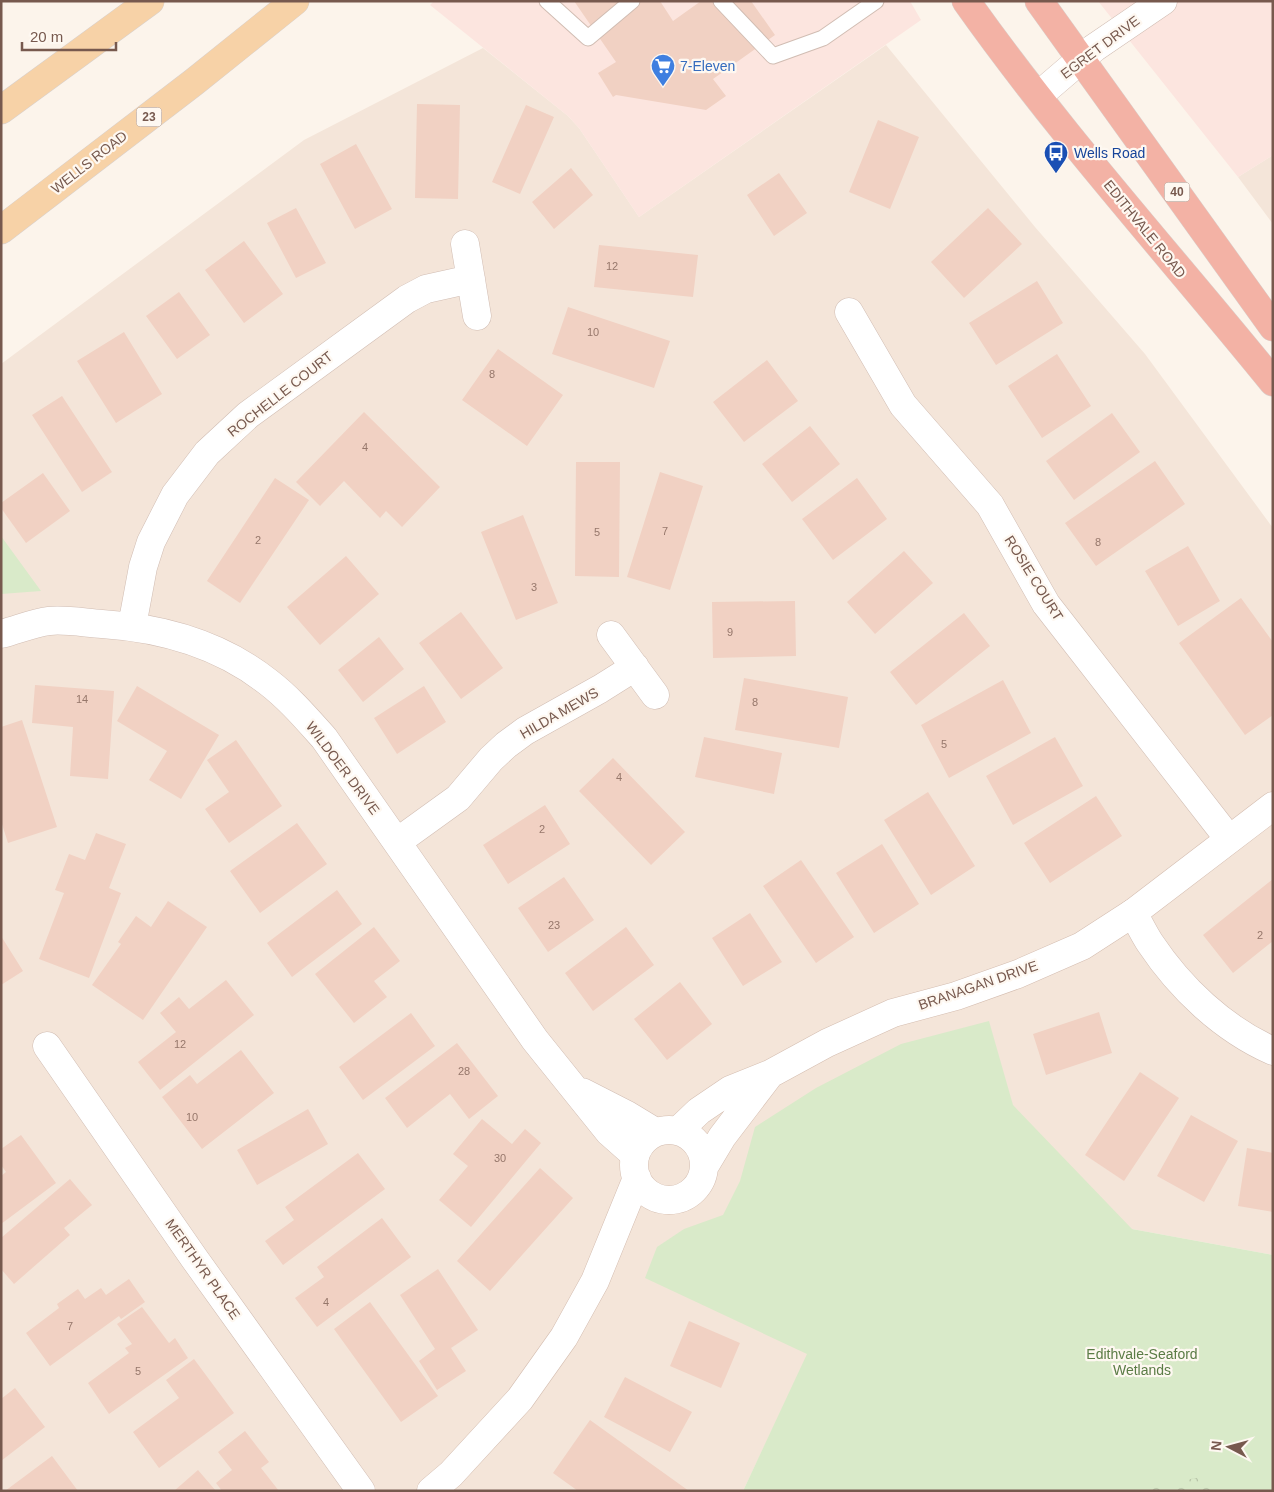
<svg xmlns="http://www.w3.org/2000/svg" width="1274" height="1492" font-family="Helvetica,sans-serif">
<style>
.residential{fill:#f4e5d9}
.commercial{fill:#fce5df}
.green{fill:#d9eac9}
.forest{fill:url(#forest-crowns)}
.building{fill:#f1d1c3}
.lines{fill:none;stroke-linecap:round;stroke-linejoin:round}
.lane-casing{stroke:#d1bdb3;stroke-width:17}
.street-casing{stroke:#d1bdb3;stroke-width:29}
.secondary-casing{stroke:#d4bdb0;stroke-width:29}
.primary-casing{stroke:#d9d1cd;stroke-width:29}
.highway-casing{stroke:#d9d1cd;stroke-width:29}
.lane{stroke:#fff;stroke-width:15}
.street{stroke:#fff;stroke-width:28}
.secondary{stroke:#fff;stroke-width:28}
.primary{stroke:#f7d2a7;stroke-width:28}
.highway{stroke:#f3b2a5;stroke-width:28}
.labels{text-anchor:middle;stroke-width:4.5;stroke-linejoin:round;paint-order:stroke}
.number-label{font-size:11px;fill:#96776b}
.shield{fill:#fef8f1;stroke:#a0897f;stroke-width:1}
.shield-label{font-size:12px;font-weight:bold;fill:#77594e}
.street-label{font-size:14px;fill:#77594e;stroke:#fef8f1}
.shop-label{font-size:14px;fill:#366cbe;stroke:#fef8f1;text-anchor:start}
.transit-label{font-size:14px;fill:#164399;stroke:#fef8f1;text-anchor:start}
.park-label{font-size:14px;fill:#5b7c46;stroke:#fef8f1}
</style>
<defs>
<pattern id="forest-crowns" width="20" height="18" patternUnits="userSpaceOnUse" patternTransform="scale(1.25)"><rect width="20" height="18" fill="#d9eac9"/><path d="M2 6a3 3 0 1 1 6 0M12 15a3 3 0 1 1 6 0" fill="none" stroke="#b5c1a5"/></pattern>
</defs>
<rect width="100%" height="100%" fill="#fcf4eb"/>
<path class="residential" d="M886,45L1035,227L1145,354L1273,528V1255L1132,1229L808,1354L743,1491H1V364L304,140L483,48L568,116L579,128L639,217Z
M1273,155V224L1238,177Z"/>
<path class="commercial" d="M434,1H910L921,20L639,217L579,128L568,116L430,5Z
M1098,1H1273V155L1238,177Z"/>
<path class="green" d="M1,536L41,591L1,594Z
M989,1021L1013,1105L1132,1229L1273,1255V1491H743L807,1354L645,1278L657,1247L684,1229L723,1215L740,1181L755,1127L816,1088L901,1044Z"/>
<path class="forest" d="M1201,1477L1226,1491H1129Z"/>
<path class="building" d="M574,1H660L673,21L701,1H751L775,35L713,79L726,96L706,110L616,95L613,97L598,73L616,62Z
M417,104L460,105L458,199L415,198Z
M526,105L554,117L520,194L492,182Z
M878,120L919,137L890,209L849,192Z
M356,144L392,209L355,229L320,164Z
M571,168L593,195L554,229L532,202Z
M779,173L807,213L774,236L747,195Z
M296,208L326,263L296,278L267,223Z
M988,208L1022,244L964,298L931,262Z
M244,241L283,294L244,323L205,270Z
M599,245L698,255L693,297L594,287Z
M1037,281L1063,323L996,365L969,323Z
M179,292L210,335L177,359L146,316Z
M568,307L670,341L654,388L552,354Z
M124,332L162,394L116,423L77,361Z
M498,349L563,395L527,446L462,400Z
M1057,354L1091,406L1042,438L1008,386Z
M767,360L798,401L744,442L713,402Z
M62,396L112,472L82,492L32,415Z
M364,412L440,487L402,527L386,511L380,518L344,481L320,506L296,482Z
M1112,413L1140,452L1074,500L1046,461Z
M810,426L840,464L792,502L762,464Z
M1155,461L1185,504L1096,566L1065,523Z
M576,462H620L619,577L575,576Z
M660,472L703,486L670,590L627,577Z
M43,473L70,511L26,543L1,508V503Z
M275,478L309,500L240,603L207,581Z
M857,478L887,519L833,560L802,519Z
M523,515L558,603L516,620L481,532Z
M1188,546L1220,601L1178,626L1145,571Z
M904,551L933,583L875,634L847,602Z
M346,556L379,594L320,645L287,607Z
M1241,598L1273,642V715L1245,735L1179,643Z
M795,601L796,656L713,658L712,602Z
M461,612L503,668L461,699L419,643Z
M964,613L990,646L916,705L890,672Z
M379,637L404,669L363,702L338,670Z
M744,678L848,697L839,748L735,730Z
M1003,680L1031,733L949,778L921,725Z
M35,685L114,691L108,779L70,776L73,727L32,723Z
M137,686L219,735L181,799L149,780L167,751L117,721Z
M424,686L446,722L397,754L374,718Z
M22,720L57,827L8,843L1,821V727Z
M704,737L782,753L774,794L695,777Z
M1055,737L1083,786L1013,825L986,776Z
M236,740L282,806L229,843L205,809L229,792L207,760Z
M613,758L685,832L651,865L579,791Z
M928,792L975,866L931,895L884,820Z
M1096,796L1122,836L1050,883L1024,843Z
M545,805L570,844L508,884L483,845Z
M297,823L327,864L260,913L230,871Z
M96,833L126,844L109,888L121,893L89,978L39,959L64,893L55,890L69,854L85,860Z
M882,844L919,904L874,933L836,873Z
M801,860L854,937L816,963L763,886Z
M564,877L594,920L548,952L518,908Z
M1273,879V941L1233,973L1203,935Z
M337,890L362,924L292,977L267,943Z
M168,901L207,927L143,1020L92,985L121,944L118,942L136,916L151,927Z
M750,913L782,962L743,986L712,938Z
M374,927L400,961L374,981L387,997L354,1023L315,974Z
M626,927L654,965L593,1011L565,973Z
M1,936L23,971L1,985Z
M226,980L254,1015L160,1090L138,1062L176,1032L160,1013L179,997L189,1009Z
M680,982L712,1024L667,1060L634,1019Z
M1099,1012L1112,1053L1046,1075L1033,1034Z
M411,1013L435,1046L363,1100L339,1067Z
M457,1043L498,1096L469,1119L450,1094L407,1128L385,1098Z
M241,1050L274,1093L202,1149L162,1097L190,1075L197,1084Z
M1140,1072L1179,1098L1124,1181L1085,1155Z
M308,1109L328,1144L257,1185L237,1150Z
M1191,1115L1238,1141L1204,1202L1157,1176Z
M482,1119L512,1144L525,1129L541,1143L471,1227L439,1200L468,1166L453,1154Z
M21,1135L56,1183L1,1224V1176L6,1172L1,1165V1149Z
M1247,1148L1273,1153V1212L1238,1206Z
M358,1153L385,1189L283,1265L265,1241L294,1220L285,1207Z
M540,1168L573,1198L490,1291L457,1261Z
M70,1179L92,1205L64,1228L70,1235L14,1284L1,1269V1238Z
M382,1218L411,1257L317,1327L295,1298L324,1277L317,1267Z
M438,1269L478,1330L451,1348L466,1371L437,1390L419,1361L435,1349L400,1295Z
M129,1279L145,1302L121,1319L119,1316L50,1366L26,1333L59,1308L57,1304L78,1289L85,1299L101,1288L106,1295Z
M370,1302L438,1396L401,1422L334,1329Z
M142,1307L169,1343L175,1338L188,1358L109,1414L88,1383L129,1353L125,1348L132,1344L117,1324Z
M689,1321L740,1343L721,1388L670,1366Z
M194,1359L234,1413L159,1468L133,1432L179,1398L166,1380Z
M625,1377L692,1412L670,1452L604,1417Z
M15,1388L45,1427L1,1461V1399Z
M590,1420L689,1491H578L553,1473Z
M245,1431L269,1462L261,1468L279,1491H222L216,1483L232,1470L218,1452Z
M52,1456L78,1491H5Z
M198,1470L216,1491H174Z"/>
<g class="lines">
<defs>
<path id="lane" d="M547,1L588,38L632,1
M721,1L773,56L823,38L876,1"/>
<path id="street" d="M1038,96L1094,48L1163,1
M465,244L477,316
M849,312L903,405L990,505L1046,604L1229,839
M132,626L143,567L151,542L175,495L207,453L248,415L407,299L426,289L471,279
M1,634C17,630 33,623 49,621C64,619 86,623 102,624C162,628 220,644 268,682C289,698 306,718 324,738L535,1040L609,1132L635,1155
M611,635L655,695
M397,842L458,798L491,759L506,745L525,731L600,689L635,667
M1133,913C1139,923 1144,934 1150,943C1180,988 1223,1029 1273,1051
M47,1046L194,1258L361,1491
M582,1092L627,1115L655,1132"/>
<path id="secondary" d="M634 1165a35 35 0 1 1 70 0a35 35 0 1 1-70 0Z
M679,1130L699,1111L730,1090L770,1074L827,1043L893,1013L956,996L1018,974L1082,946L1133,913L1273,806
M704,1167L722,1137L770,1074
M431,1491L451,1474L520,1399L564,1337L595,1281L637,1178"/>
<path id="primary" d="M1,110L150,1
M1,230L194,82L295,1"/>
<path id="highway" d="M966,1C1060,134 1170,255 1273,382
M1039,1L1273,327"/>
</defs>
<use href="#lane" class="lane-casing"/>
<use href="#street" class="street-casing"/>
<use href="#secondary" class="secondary-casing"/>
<use href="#primary" class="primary-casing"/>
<use href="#highway" class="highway-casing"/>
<use href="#lane" class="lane"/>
<use href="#street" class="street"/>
<use href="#secondary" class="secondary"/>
<use href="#primary" class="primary"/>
<use href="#highway" class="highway"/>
</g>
<defs>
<symbol id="supermarket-pin" viewBox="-11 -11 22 30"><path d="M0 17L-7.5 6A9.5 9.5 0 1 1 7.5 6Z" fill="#3f7fe0" stroke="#fef8f1"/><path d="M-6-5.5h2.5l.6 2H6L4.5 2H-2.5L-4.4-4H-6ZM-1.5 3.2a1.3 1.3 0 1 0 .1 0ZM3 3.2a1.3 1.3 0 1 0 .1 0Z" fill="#fff"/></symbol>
<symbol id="bus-pin" viewBox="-11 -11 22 30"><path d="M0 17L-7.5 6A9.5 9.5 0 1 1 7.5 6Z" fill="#1a4fb4" stroke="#fef8f1"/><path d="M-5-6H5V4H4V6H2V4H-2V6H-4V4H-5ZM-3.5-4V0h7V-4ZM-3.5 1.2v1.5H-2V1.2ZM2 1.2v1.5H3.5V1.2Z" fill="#fff"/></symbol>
</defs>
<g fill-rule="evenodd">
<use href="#supermarket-pin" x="649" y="52" width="28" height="38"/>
<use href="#bus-pin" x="1042" y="139" width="28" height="38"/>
</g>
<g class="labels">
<g class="number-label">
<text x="612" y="270">12</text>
<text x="593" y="336">10</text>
<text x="492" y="378">8</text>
<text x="365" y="451">4</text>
<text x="665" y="535">7</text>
<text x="597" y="536">5</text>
<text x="258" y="544">2</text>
<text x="1098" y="546">8</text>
<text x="534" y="591">3</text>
<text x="730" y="636">9</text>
<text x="82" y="703">14</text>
<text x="755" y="706">8</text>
<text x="944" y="748">5</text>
<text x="619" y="781">4</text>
<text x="542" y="833">2</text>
<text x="554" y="929">23</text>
<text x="1260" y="939">2</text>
<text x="180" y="1048">12</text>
<text x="464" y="1075">28</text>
<text x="192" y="1121">10</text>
<text x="500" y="1162">30</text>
<text x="326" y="1306">4</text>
<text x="70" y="1330">7</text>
<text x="138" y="1375">5</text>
</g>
<g class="shield">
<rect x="136.5" y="107.5" width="25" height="19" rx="4"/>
<rect x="1164.5" y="182.5" width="25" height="19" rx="4"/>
</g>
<g class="shield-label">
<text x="149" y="121">23</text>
<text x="1177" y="196">40</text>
</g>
<g class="street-label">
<text transform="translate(1100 47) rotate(-37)" y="5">EGRET DRIVE</text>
<text transform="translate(89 162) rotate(-38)" y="5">WELLS ROAD</text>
<text transform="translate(1145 229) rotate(51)" y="5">EDITHVALE ROAD</text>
<text transform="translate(280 394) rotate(-38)" y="5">ROCHELLE COURT</text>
<text transform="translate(1034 578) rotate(58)" y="5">ROSIE COURT</text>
<text transform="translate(559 713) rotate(-30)" y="5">HILDA MEWS</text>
<text transform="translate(343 768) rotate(53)" y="5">WILDOER DRIVE</text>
<text transform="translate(978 985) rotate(-19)" y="5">BRANAGAN DRIVE</text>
<text transform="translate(203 1269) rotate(55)" y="5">MERTHYR PLACE</text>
</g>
<g class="shop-label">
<text x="680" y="71">7-Eleven</text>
</g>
<g class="transit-label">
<text x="1074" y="158">Wells Road</text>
</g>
<g class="park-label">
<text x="1142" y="1359">Edithvale-Seaford<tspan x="1142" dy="16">Wetlands</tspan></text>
</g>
</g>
<rect width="1274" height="1492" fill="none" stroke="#77594e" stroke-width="5"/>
<g transform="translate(1229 1447) rotate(276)" stroke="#fef8f1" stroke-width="4" paint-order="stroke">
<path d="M0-4L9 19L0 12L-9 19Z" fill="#77594e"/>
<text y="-8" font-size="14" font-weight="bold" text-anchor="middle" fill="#77594e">N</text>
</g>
<path d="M22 42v8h94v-8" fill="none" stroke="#77594e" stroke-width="2.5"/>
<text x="30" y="42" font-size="15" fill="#77594e" stroke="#fef8f1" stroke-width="4" paint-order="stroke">20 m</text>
</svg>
